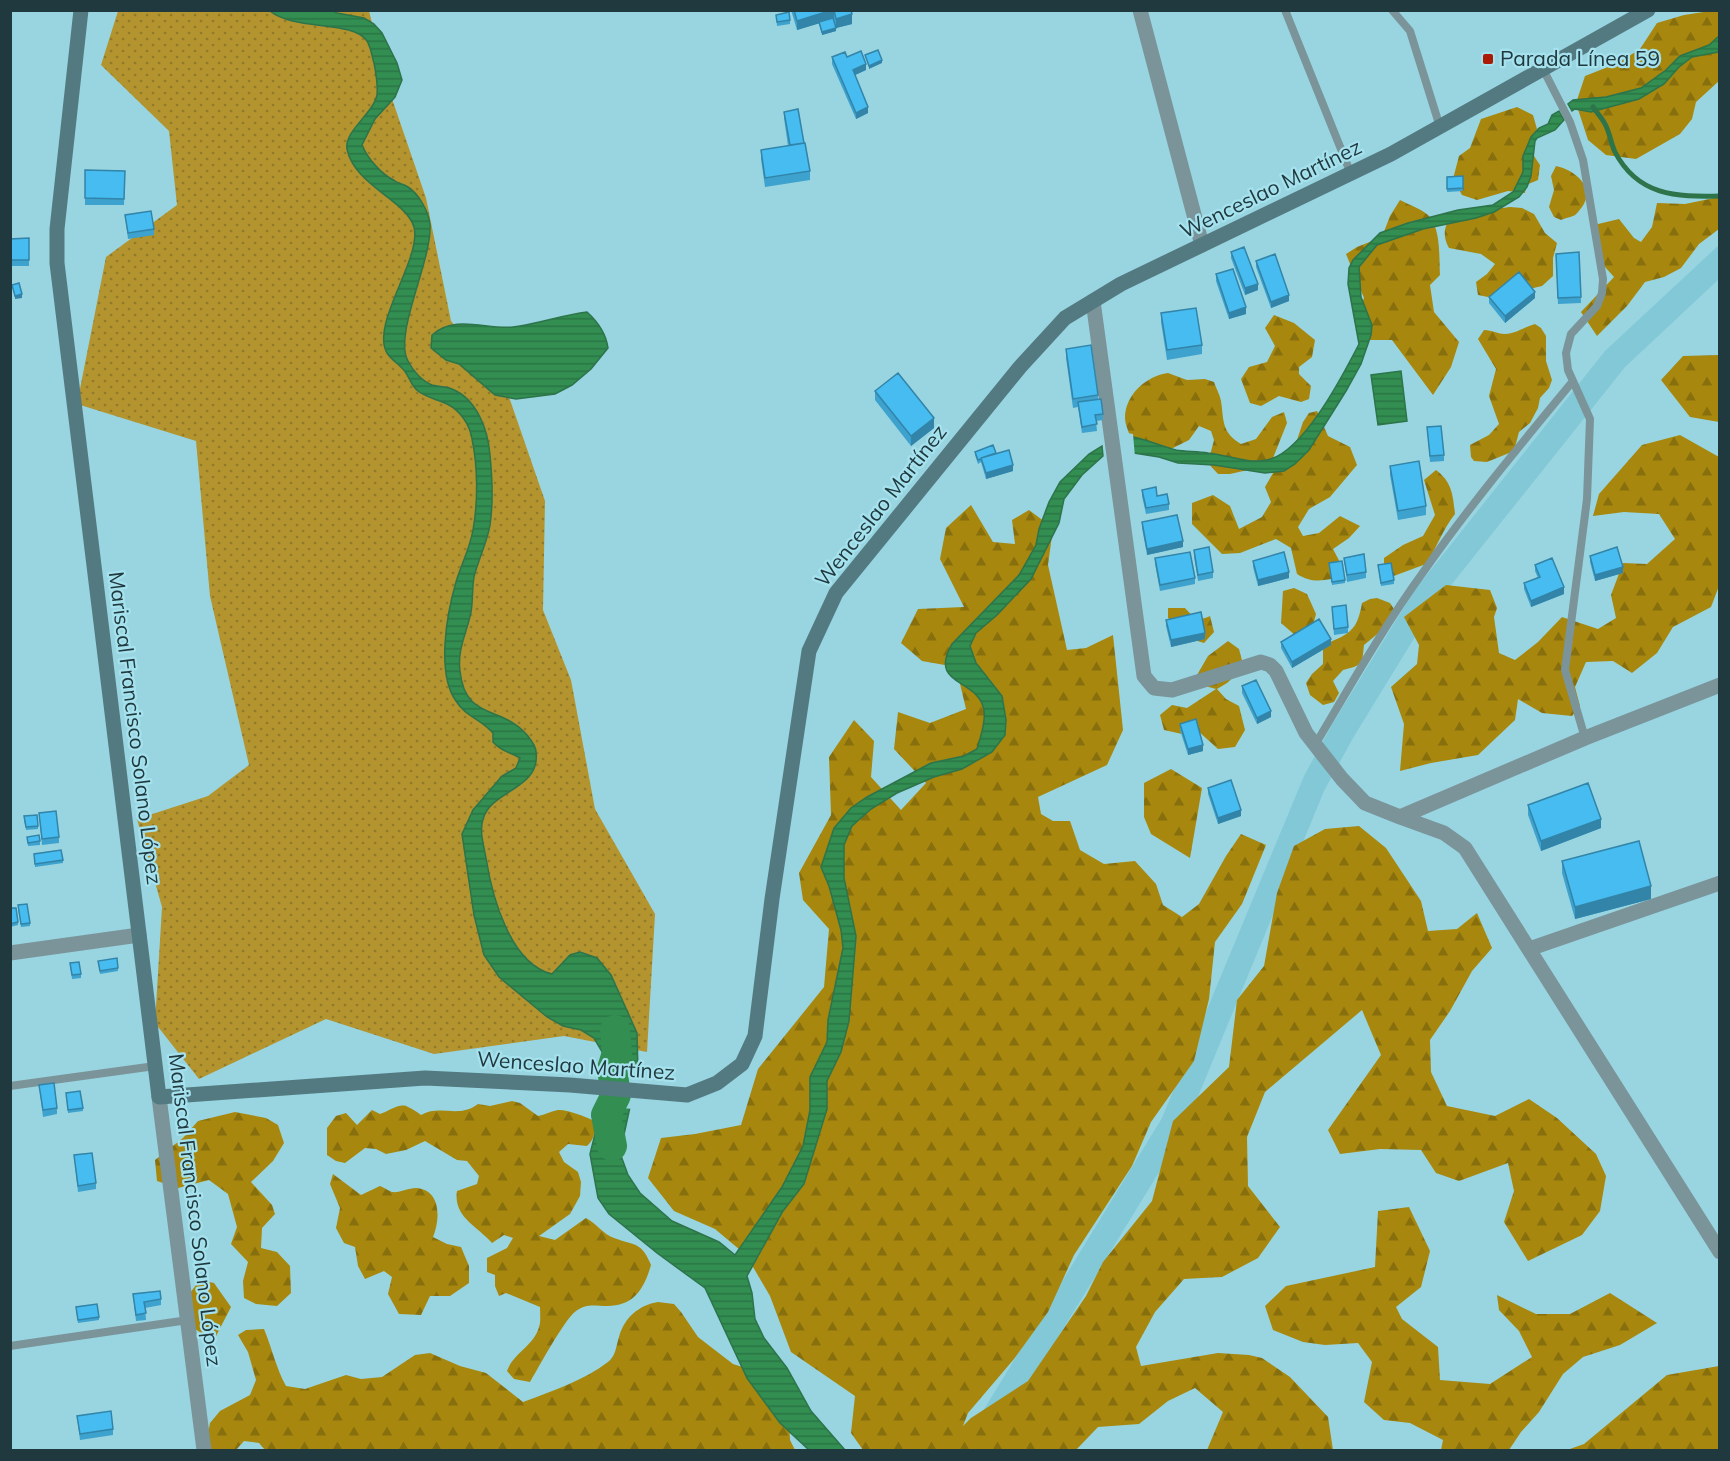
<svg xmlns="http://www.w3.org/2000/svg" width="1730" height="1461" font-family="Mulish,sans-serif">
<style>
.built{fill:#82c8d6}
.grass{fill:url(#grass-dots)}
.forest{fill:url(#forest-firs)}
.water{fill:url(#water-rules);stroke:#2d744b;stroke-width:1.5}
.pier{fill:#98d5e1}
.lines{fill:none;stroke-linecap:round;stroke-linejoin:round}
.stream{stroke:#2d744b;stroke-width:5}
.river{stroke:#328e51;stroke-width:30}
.service{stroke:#7b9499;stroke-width:8}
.minor{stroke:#7b9499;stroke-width:15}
.tertiary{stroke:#7b9499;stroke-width:15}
.secondary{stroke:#547a81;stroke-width:15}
.wall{fill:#3da2ce}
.shaded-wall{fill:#3284a8}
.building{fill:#47bcf0;stroke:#3284a8;stroke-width:1.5}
.poi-dot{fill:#aa1a04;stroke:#a5e2ee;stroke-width:2}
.labels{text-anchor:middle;stroke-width:4.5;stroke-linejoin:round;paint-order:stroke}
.poi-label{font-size:21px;fill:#20393e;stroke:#a5e2ee;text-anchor:start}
.street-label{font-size:21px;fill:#20393e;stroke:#a5e2ee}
</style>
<defs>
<pattern id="grass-dots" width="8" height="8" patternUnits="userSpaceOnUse" patternTransform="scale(1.5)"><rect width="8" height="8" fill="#b3942f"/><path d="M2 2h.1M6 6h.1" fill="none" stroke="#917a29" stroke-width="1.8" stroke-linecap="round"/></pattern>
<pattern id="forest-firs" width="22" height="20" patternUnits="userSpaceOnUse" patternTransform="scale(1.5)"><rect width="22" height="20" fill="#a7870d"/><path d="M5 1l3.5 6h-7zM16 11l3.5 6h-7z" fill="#886f0e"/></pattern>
<pattern id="water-rules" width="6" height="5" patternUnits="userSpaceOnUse" patternTransform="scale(1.5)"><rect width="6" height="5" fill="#328e51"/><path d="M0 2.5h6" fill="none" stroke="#2a7545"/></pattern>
</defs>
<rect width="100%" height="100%" fill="#98d5e1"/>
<path class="built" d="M1719,245V279L1625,367L1432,609L1353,738L1324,791L1183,1133L992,1445L972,1429L1162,1118L1304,776L1333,723L1414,591L1605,351Z"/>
<path class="grass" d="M118,11H369L389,90L426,198L451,321L507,391L545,501L543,610L571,680L595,809L655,914L647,1052L564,1036L434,1054L326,1019L199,1079L155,1023L162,907L137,819L208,796L249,765L210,596L196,441L77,404L106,257L177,205L169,131L101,65Z"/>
<path class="forest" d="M1710,11H1719V81L1696,102L1692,119L1680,134L1636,159L1606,155L1588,140L1576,103L1585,76L1618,63L1640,49L1657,23L1684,15Z
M1517,107L1533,115L1537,129C1528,147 1529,149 1540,165L1538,180L1526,185L1525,193L1508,191L1477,200L1462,195L1453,179L1459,156L1470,148L1481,119Z
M1556,166C1575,170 1596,187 1582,207C1580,209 1577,214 1575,215C1572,217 1565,218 1561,220L1554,217L1549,207L1554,190L1551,176Z
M1719,197V229L1699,244L1681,268L1664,277L1645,282L1627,306L1597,336L1581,312L1614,277L1596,257L1594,225L1619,219L1634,238L1641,242L1652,227L1657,203L1685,204Z
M1400,200C1409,205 1423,209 1430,217C1441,231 1439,259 1440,275L1430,285L1434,312L1459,342L1451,367L1433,395L1392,340H1362L1355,320L1364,298L1346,254L1357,247L1382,237L1390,216Z
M1510,207L1522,208L1534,214L1545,233L1557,243L1553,258V276L1542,286L1521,291L1508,289L1488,297L1478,295L1476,282L1487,274L1495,264L1481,254L1449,248C1442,236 1443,222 1457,214C1464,210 1499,209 1510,207Z
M1274,315L1294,323L1315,340L1312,357L1299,367V374L1311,386L1309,399L1301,402L1279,396L1261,406L1250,403L1241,379L1249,367L1267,362L1275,346L1265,328Z
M1535,324L1541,328L1546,336V361L1552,380L1549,388L1540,398L1538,408L1530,423L1519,432L1514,451L1487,462L1474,461L1471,457L1470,445L1489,435L1499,424L1489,396L1496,369L1478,339L1484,330C1492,330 1498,334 1505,334C1516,334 1524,327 1535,324Z
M1719,355V422L1690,417L1661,380L1683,356Z
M1168,373L1187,380L1205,379L1214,382C1216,388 1220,395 1221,401C1224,420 1221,432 1241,444L1256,439L1272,417L1284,412L1287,423L1273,458L1261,467L1230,474H1218L1208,463L1214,440L1211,431L1199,426L1189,440L1167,451L1130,436C1128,430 1125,424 1125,418C1125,395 1146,376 1168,373Z
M1317,411L1328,436L1350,447L1357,465L1330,497L1309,509L1298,527L1303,536L1319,533L1340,516L1360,526L1349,538L1333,549L1343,568L1336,578C1321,581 1311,583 1297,574L1291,548L1276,539L1240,553L1222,554L1192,524V503L1213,495L1230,506L1239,529L1262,517L1271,502L1265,487L1277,466L1297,440L1303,422L1309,413Z
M1680,435L1719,457V586L1711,607L1673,627L1657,653L1632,673L1613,661L1586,662L1575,687L1580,706L1572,716L1542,713L1518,699L1515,720L1478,755L1431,763L1400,771L1404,724L1391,687L1417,664L1419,645L1404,617L1446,585L1490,590L1497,608L1494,617L1499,653L1515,660L1538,642L1562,617L1598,629L1616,618L1611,595L1623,563L1647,564L1675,539L1659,514L1624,512L1593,516L1599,494L1642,445Z
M1436,470C1452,482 1453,495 1455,514C1443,529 1437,547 1426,564L1391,577L1384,571V558L1403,545L1423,536L1435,515L1424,480Z
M971,505L993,542L1015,544L1012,520L1029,510L1053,528L1048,565L1067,650L1086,648L1113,635L1123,730L1107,765L1038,797L1041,814L1053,821H1070L1080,850L1104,864L1135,861L1156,884L1163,905L1182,917L1199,904L1226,856L1241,834L1266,845L1242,904L1215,942L1209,999L1194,1061L1151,1122L1132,1166L1074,1255L1048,1312L1014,1359L968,1413L963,1426L971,1418L1028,1381L1086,1296L1103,1262L1152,1201L1173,1121L1229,1067L1237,1000L1264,966L1277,893L1294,846L1325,829L1359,826L1386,848L1421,901L1428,931L1457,929L1477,913L1492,948L1472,971L1450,1011L1430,1040L1431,1072L1447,1106L1495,1116L1529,1099L1557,1118L1596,1154L1606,1176L1600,1211L1582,1235L1528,1261L1504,1222L1514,1191L1508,1163L1459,1181L1436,1173L1421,1150L1380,1149L1340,1154L1328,1130L1381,1055L1362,1010L1265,1092L1247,1137L1248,1186L1280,1227L1258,1258L1222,1277L1184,1279L1155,1312L1136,1347L1141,1366L1218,1353L1249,1355L1262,1358L1290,1377L1328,1417L1333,1450H1207L1223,1412L1195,1388L1168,1401L1139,1424L1098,1427L1076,1450H863L851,1433L855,1396L791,1352L770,1296L746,1255L715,1229L674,1211L648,1178L661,1138L695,1134L741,1125L758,1069L824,987L829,929L803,900L799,873L831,815L829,757L854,720L874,741L871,777L901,810L926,783L894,749L898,712L930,723L966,709L956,667L922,661L901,643L918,609L964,607L940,559L946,528Z
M1294,588L1307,594L1316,614L1312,629L1296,636L1281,623L1283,591Z
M1377,598L1390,603L1394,609L1381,631L1364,645L1362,663L1354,667L1343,670L1333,681L1339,693L1334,702L1323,705L1310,695L1306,683L1312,674L1323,664V645C1349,634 1357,632 1362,603L1370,599Z
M1168,608H1185C1193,617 1198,622 1210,616L1214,632L1204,643L1194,640L1168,618Z
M1228,641L1239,649L1244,668L1227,683L1217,689L1226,699L1239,706L1245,730L1235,747L1218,749L1197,730L1182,734L1164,730L1160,715L1172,705L1187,708L1216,689L1205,686L1197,675L1208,656Z
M1171,769L1202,788L1190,858L1151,834L1144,817V783Z
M512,1101L520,1103L538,1116C545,1115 551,1111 558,1110C565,1109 585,1116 592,1120C596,1131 595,1138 587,1146L568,1144L559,1152L564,1162L578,1172L581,1182L580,1196L570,1214L539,1236L555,1240L586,1218C596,1223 603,1234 614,1238C635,1246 641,1241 651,1265C644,1289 634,1306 607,1306C595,1306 587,1303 576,1311C564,1320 539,1367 530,1382L514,1379L507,1371C514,1352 534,1346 539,1327C541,1322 540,1314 540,1307L506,1293L499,1296L495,1286V1275L487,1272V1258L507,1248L513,1238L504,1235L492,1243C477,1226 453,1217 457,1191L477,1184L479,1176L467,1161L457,1160L425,1141L406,1150L386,1154L376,1149L365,1148L345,1163L336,1161L327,1155V1128L336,1116L346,1113L357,1125L372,1110L380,1114C388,1112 400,1102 408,1107C413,1109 417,1112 421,1115C441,1104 458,1119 478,1104L490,1106Z
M235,1112L266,1118L278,1125L284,1143L273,1161L251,1182L272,1205L275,1214L262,1228L261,1248L277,1252L290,1266L291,1293L277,1306L256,1304L244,1298L243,1281L248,1262L231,1244L237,1227L228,1194L209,1180L178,1188L157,1181L155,1160L183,1138L198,1121Z
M333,1174L361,1195L380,1186C383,1187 389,1191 392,1192C400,1193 408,1188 416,1188C442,1190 440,1220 433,1237L447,1244L461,1247L469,1266V1283L450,1296H430L421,1315L399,1314L388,1294L392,1277L384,1271L365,1279L358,1266L355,1247L344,1243L336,1228L340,1208L330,1184Z
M1409,1207L1430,1251L1421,1287L1396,1307L1402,1319L1438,1347L1440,1380L1490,1384L1532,1357L1519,1331L1499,1310L1497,1295L1536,1314H1570L1610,1293L1657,1323L1620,1345L1583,1357L1563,1374L1539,1412L1521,1432L1509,1450H1441L1443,1440L1410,1423L1384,1420L1364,1402L1372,1362L1358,1343L1325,1345L1303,1342L1273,1330L1265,1306L1286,1286L1375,1267L1378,1211Z
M200,1280L214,1283L231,1307L215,1338C193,1332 191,1325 179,1307Z
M658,1302L674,1304L681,1312L698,1337L733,1364L752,1370L789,1421L790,1440L795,1450H265L259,1443L244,1441L236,1450H205L210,1423L220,1411L250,1395L256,1380L248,1352L238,1335L246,1330L264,1329C272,1348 276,1368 286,1386L305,1389L346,1375L361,1379L382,1377L415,1355L430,1353L460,1366L486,1373L523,1402C552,1391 583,1381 608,1362C616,1356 616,1346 619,1337C624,1318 639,1305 658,1302Z
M1719,1366V1450H1567L1584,1444L1667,1375Z"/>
<path class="water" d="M270,11H333L337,13L364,18L374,24L382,33L397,63L402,80L395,97L375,119L362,145C368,159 381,174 395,181C399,184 404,184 408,187C419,194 429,212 430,225C432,261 393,335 408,361C413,371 422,381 432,385C439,387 446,386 452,389C477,399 488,430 490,455C492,475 493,505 490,525C487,543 478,560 474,577C472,589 473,601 471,612C467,632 457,650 460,671C465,721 502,705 527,735C531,740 536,746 536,752C541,789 491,790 483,819C479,832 484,846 486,858C492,896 510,964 552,974L570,955L580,952L597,958L611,975L637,1033L638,1072L607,1069L604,1055L594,1038L581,1030L563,1026L547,1017L499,977L484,955L474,915L462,834L473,810L502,776L516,768L520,758C509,751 503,753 493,742V733C481,719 466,717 456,701C436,673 447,613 456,582C461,565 470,548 473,530C478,502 478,467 472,439C470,425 460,410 447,404C437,399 427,398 418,391C412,387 410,379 406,373C401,365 392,361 387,353C370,324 422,259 414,227C407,201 354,185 347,149C344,131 373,114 377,95C378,84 376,73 374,63C372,57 371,47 367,41C353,20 294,31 270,11Z
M1719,36V52L1692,57L1679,67L1664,84L1639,99L1591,112L1575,109L1572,111L1568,104L1573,100L1606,97L1641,88L1666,70L1680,56L1709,45Z
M1559,111L1564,120L1555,130L1537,138L1535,141L1531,176L1527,187L1519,197L1494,212L1476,218L1423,229L1377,245L1359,267L1361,297L1372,325L1371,335L1361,364L1346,391L1309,450L1295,464L1284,471L1265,473L1214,465L1178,463L1159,457L1128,452L1127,436C1145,438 1159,446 1176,450C1186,452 1197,451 1208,453C1228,455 1246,464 1267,460C1303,453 1343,375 1359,344L1348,284L1349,268L1353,260L1380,233L1408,223L1458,210L1493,205L1513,192L1523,172V156L1531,137L1539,128L1548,124L1552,115Z
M587,312C598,322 606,333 608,348L591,369L572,385L555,394L516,399L495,395L459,364L446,360L431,348L432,335C455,314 487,330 513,327C538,324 562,315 587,312Z
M1401,371L1407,421L1378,425L1371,375Z
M1102,446L1103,456L1082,475L1064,499L1059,523L1031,579L997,615L976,633L970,646L976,663L1002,696L1006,720L1005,735L992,752L962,769L934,777L897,793L871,809L852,826L844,845V878L856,936L849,1021L841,1052L827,1081V1109L804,1184L783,1211L747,1276L752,1293L755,1319L764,1338L787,1368L811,1411L845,1450H809L780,1423L747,1378L705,1288L657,1253L609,1214L598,1198L590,1154L602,1106L630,1107L620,1153L628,1175L640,1193L672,1221L719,1242L735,1255L782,1187L803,1146L810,1110V1077L827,1042L828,1020L843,948L841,930L829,886L821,867L834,828L851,808L867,797L931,763L964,756L977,749C980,738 986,723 984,711C980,678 927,687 952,644L1019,575L1036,545L1039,529L1049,502L1060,482L1089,454Z"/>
<path class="pier" d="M1127,433L1133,434L1135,457L1125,453L1124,436Z
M603,1067L641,1070V1072L638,1075L606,1072Z
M601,1103L631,1104L633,1107V1109L598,1106Z"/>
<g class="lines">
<path class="stream" d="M1593,107C1597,113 1603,119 1606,126C1610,134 1611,144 1615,152C1638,196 1676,197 1720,196"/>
<path class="river" d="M612,1146L606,1115L616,1095L612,1069L617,1053L615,1030"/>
<path class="service" d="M1285,10L1351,174
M1392,10L1410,31L1440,127
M1543,69L1570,122L1583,160L1603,279L1602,293L1597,306L1571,334L1566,353L1568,370L1590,419L1587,499L1565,670L1585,738
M1315,745C1350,686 1384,626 1424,571C1470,505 1522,443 1573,381
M10,1086L155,1066
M10,1346L188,1320"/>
<path class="minor" d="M1140,10L1202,245
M1093,301L1144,676L1154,688L1172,690L1261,662L1270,665L1276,671L1306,733L1342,779L1365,803L1400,817L1585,738L1720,685
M1400,817L1444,833L1465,848L1720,1252
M1529,949L1720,883
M10,953L139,935"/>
<path class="tertiary" d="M159,1097L204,1450"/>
<path class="secondary" d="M81,10L57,229V263L159,1097L425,1078L570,1085L687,1095L717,1083L742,1064L755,1036L772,899L809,651L836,593L1020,367L1065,318L1121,284L1391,154L1648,10"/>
</g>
<path class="wall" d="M791,10H851L852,24L836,28L833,19L836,31L822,35L819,23L797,30Z
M776,15L790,20V24L777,26Z
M832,57H847L866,70L855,75L868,113L856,119L832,64Z
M784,112L810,171V180L765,187L761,159V150L788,146L784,118Z
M85,170L125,171L124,205H85Z
M1463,176V191L1447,192V177Z
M125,215L154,229V235L128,239Z
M29,238V266H10V239Z
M1231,252L1258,290L1245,295L1231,258Z
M1579,252L1581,303L1558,304L1556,254Z
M1256,261L1289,301L1271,308L1256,267Z
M1216,274L1246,314L1229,319L1216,281Z
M1489,297L1535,298L1505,323L1489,303Z
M1161,313L1202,345V354L1167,360L1161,322Z
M1066,349L1098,395V399L1103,414V420L1096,421L1097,431L1082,433L1078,407L1073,408L1066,358Z
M875,391L934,428L911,446L875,400Z
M1427,427L1444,455V461L1430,462Z
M975,452L996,453L1013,471L986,479L981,462L978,464L975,455Z
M1390,466L1426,506V515L1398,520L1390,475Z
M1142,490L1157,496L1169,504V510L1146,514L1142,496Z
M1142,522L1183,547L1147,555L1142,528Z
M1194,550L1213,572V578L1198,581L1194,557Z
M1590,556L1623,573L1595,581L1590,562Z
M1155,558L1195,578V584L1160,591L1155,564Z
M1344,558L1366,572V578L1347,582Z
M1253,561L1289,578L1258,586L1253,567Z
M1329,563L1345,580V583L1332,585Z
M1378,565L1394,580V584L1381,586Z
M1535,565L1564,594L1531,607L1524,589V583L1538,578L1535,571Z
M1332,607L1348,627V633L1334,635Z
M1166,620L1205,639L1171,647L1166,626Z
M1281,642L1331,645L1292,668L1281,648Z
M1242,686L1271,717L1257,724L1242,693Z
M1180,724L1203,751L1188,755L1180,730Z
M1208,788L1241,816L1218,824L1208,794Z
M1528,805L1601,828L1541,851L1528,815Z
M39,813L59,837V843L42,845Z
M24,820L38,826V829L26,830Z
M27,837L40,841V845L28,846Z
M34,854L63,860V863L35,867Z
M1562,861L1651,899L1575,919L1562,873Z
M10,908L18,922V925L10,927Z
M18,908L30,923V926L21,927Z
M98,961L118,968V971L100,974Z
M70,963L81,974V978L72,979Z
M39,1085L57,1108V1114L43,1117Z
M66,1093L83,1108V1111L68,1113Z
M74,1155L96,1183V1189L78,1192Z
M133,1294L161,1299V1305L145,1308L146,1320L136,1321Z
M76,1310L99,1317V1320L78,1323Z
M77,1416L113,1429V1435L80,1440Z"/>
<path class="shaded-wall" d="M832,10H834V19L797,30V21Z
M852,14V24L836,28V19Z
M836,28V31L822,35V32Z
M882,60V63L869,69V66Z
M866,64V70L853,76V70Z
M868,107V113L856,119V113Z
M1258,284V290L1245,295V288Z
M1535,292V298L1505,323V316Z
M22,294V298L15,299V296Z
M1289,295V301L1271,308V302Z
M1246,307V314L1229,319V313Z
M934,418V428L911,446V436Z
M1013,465V471L986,479V473Z
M1183,541V547L1147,555V549Z
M1623,567V573L1595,581V575Z
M1289,572V578L1258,586V580Z
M1564,587V594L1531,607V601Z
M1205,633V639L1171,647V640Z
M1331,639V645L1292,668V662Z
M1271,711V717L1257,724V718Z
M1203,745V751L1188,755V749Z
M1241,810V816L1218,824V818Z
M1601,819V828L1541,851V841Z
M1651,886V899L1575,919V907Z"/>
<path class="building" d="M794,10H832L797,21Z
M834,10H851L852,14L836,19Z
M789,12L790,20L777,22L776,15Z
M833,18L836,28L822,32L819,22Z
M878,50L882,60L869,66L865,55Z
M861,51L866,64L853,70L868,107L856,113L832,57L845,52L847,57Z
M798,109L804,143L790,145L784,112Z
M805,143L810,171L765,178L761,150Z
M85,170L125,171L124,199L85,198Z
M1463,176V188L1447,189V177Z
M151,211L154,229L128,233L125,215Z
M29,238V260H10V239Z
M1244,247L1258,284L1245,288L1231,252Z
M1579,252L1581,297L1558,298L1556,254Z
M1275,254L1289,295L1271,302L1256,261Z
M1233,269L1246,307L1229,313L1216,274Z
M1519,272L1535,292L1505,316L1489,297Z
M19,283L22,294L15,296L12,285Z
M1196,308L1202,345L1167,350L1161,313Z
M1091,345L1098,395L1073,399L1066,349Z
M898,373L934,418L911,436L875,391Z
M1101,399L1103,414L1095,415L1097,424L1082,427L1078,402Z
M1441,426L1444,455L1430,456L1427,427Z
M993,445L996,453L981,458V459L978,460L975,452Z
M1009,450L1013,465L986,473L981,458Z
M1419,461L1426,506L1398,511L1390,466Z
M1156,487L1157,496L1167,494L1169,504L1146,508L1142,490Z
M1177,515L1183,541L1147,549L1142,522Z
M1209,547L1213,572L1198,575L1194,550Z
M1617,547L1623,567L1595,575L1590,556Z
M1190,552L1195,578L1160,585L1155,558Z
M1284,552L1289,572L1258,580L1253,561Z
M1364,554L1366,572L1347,575L1344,558Z
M1552,558L1564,587L1531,601L1524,583L1540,577L1535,565Z
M1342,561L1345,580L1332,582L1329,563Z
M1391,563L1394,580L1381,583L1378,565Z
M1346,605L1348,627L1334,629L1332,607Z
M1201,612L1205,633L1171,640L1166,620Z
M1319,619L1331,639L1292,662L1281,642Z
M1256,680L1271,711L1257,718L1242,686Z
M1196,719L1203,745L1188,749L1180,724Z
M1231,780L1241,810L1218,818L1208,788Z
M1588,783L1601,819L1541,841L1528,805Z
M56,811L59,837L42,839L39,813Z
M37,815L38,826L26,827L24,816Z
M39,835L40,841L28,843L27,837Z
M1639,841L1651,886L1575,907L1562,861Z
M61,850L63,860L35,864L34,854Z
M27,904L30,923L21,924L18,905Z
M10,908H16L18,922L10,924Z
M117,958L118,968L100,971L98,961Z
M79,962L81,974L72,975L70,963Z
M54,1083L57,1108L43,1110L39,1085Z
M80,1091L83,1108L68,1110L66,1093Z
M92,1153L96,1183L78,1186L74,1155Z
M160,1291L161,1299L144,1302L146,1313L136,1315L133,1294Z
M97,1304L99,1317L78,1320L76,1307Z
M111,1411L113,1429L80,1434L77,1416Z"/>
<rect class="poi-dot" x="1482" y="53" width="12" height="12" rx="3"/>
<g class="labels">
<g class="poi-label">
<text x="1500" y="66">Parada Línea 59</text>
</g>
<g class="street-label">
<text transform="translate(1271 189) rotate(-26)" y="7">Wenceslao Martínez</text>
<text transform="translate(881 506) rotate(-52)" y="7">Wenceslao Martínez</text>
<text transform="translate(135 728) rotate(83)" y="7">Mariscal Francisco Solano López</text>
<text transform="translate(576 1066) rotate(4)" y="7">Wenceslao Martínez</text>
<text transform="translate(195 1210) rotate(83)" y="7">Mariscal Francisco Solano López</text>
</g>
</g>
<rect width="1730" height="1461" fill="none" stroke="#20393e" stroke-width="24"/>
</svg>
